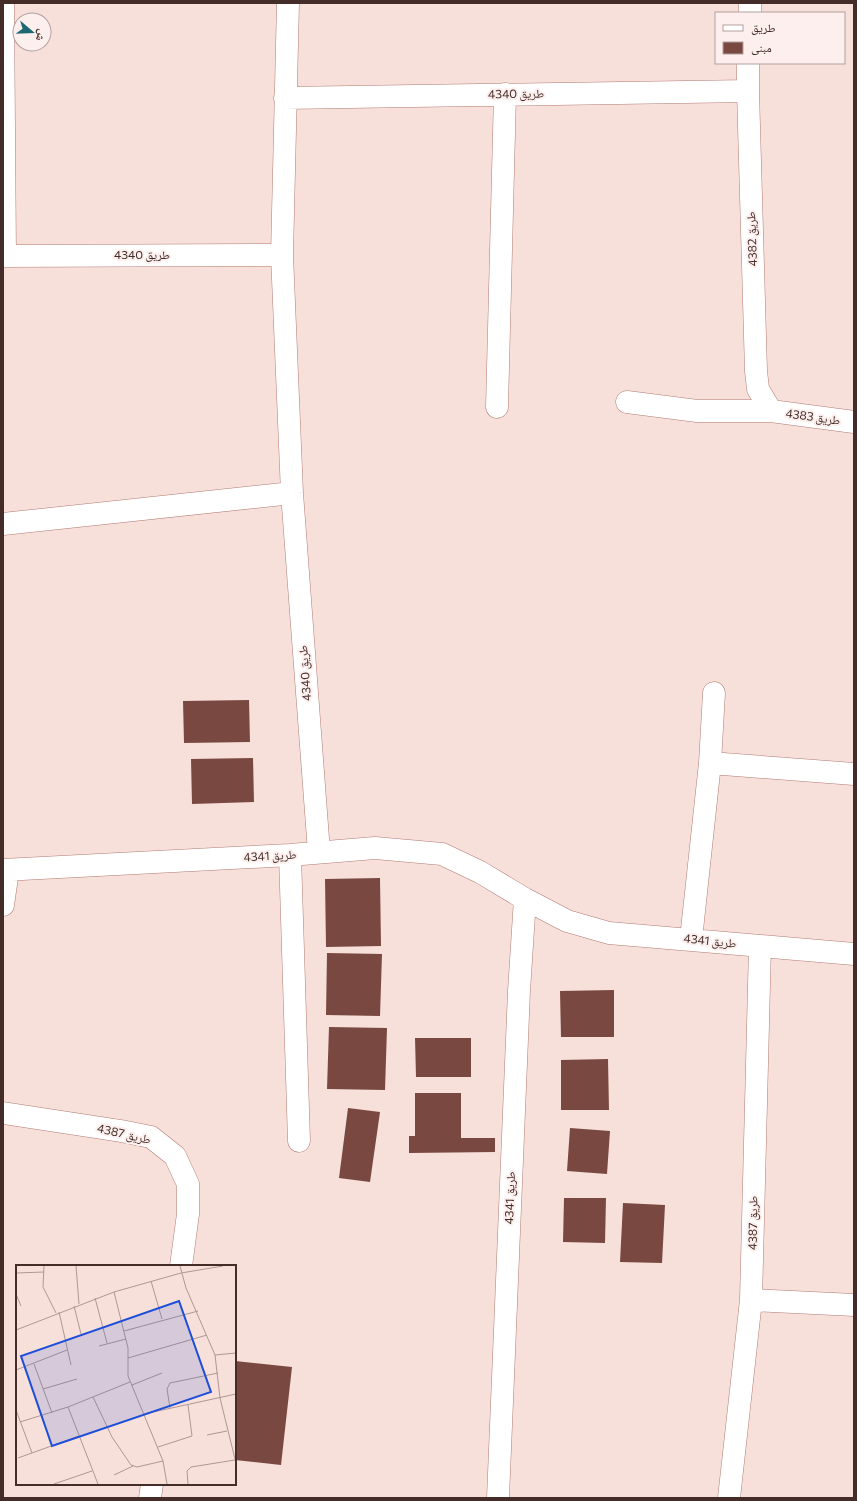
<svg xmlns="http://www.w3.org/2000/svg" width="857" height="1501" font-family="Commissioner,'Noto Naskh Arabic',sans-serif">
<style>
.building{fill:#794840}
.lines{fill:none;stroke-linecap:round;stroke-linejoin:round}
.minor-casing{stroke:#b27c73;stroke-width:23}
.minor{stroke:#fff;stroke-width:22}
.labels{text-anchor:middle;stroke-width:4;stroke-linejoin:round;paint-order:stroke}
.street-label{font-size:12px;fill:#442d29;stroke:#fcefed}
.inset-road{fill:none;stroke:#af9893;stroke-width:1}
.view{fill:#1d4ed8;fill-opacity:0.15;stroke:#1d4ed8;stroke-width:2}
.inset-edge{fill:none;stroke:#442d29;stroke-width:2}
</style>
<rect width="100%" height="100%" fill="#f7dfda"/>
<path class="building" d="M249,700L250,742L184,743L183,701Z
M253,758L254,802L192,804L191,759Z
M380,878L381,946L326,947L325,879Z
M327,953L382,954L380,1016L326,1015Z
M614,990V1037H561L560,991Z
M329,1027L387,1028L385,1090L327,1089Z
M415,1038H471V1077H416Z
M608,1059L609,1110H561V1060Z
M415,1093H461V1138H495V1152L409,1153V1136H415Z
M348,1108L380,1112L370,1182L339,1178Z
M570,1128L610,1131L607,1174L567,1171Z
M564,1198H606L605,1243L563,1242Z
M623,1203L665,1205L662,1263L620,1262Z
M235,1361L292,1367L281,1465L235,1460Z"/>
<g class="lines">
<defs>
<path id="minor" d="M3,3L5,256
M288,3L282,255L292,493L319,852
M750,13V3
M748,63V91L756,371L758,389L771,411
M285,98L748,91
M3,256L282,255
M627,402L697,411H771L854,422
M497,407L505,94
M3,524L292,493
M710,763L854,774
M290,855L299,1141
M3,870L290,855L375,848L442,854L480,872L525,899L567,921L609,933L854,954
M3,905L8,870
M691,939L710,763L714,693
M3,1113L121,1131L151,1137L175,1156L188,1184V1214L181,1266
M751,1300L854,1305
M150,1498L152,1484
M498,1498L519,991L525,899
M729,1498L751,1300L760,946"/>
</defs>
<use href="#minor" class="minor-casing"/>
<use href="#minor" class="minor"/>
</g>
<g class="labels">
<g class="street-label">
<text transform="translate(516 94) rotate(-1)" y="4">طريق 4340</text>
<text transform="translate(752 239) rotate(-92)" y="4">طريق 4382</text>
<text x="142" y="259">طريق 4340</text>
<text transform="translate(813 417) rotate(8)" y="4">طريق 4383</text>
<text transform="translate(305 673) rotate(-94)" y="4">طريق 4340</text>
<text transform="translate(270 856) rotate(-3)" y="4">طريق 4341</text>
<text transform="translate(710 941) rotate(6)" y="4">طريق 4341</text>
<text transform="translate(124 1134) rotate(13)" y="4">طريق 4387</text>
<text transform="translate(510 1198) rotate(-88)" y="4">طريق 4341</text>
<text transform="translate(753 1223) rotate(-89)" y="4">طريق 4387</text>
</g>
</g>
<g transform="translate(16 1265)">
<rect width="220" height="220" fill="#f7dfda"/>
<path class="inset-road" d="M28,1L27,22L40,48M60,1L63,39M164,1L170,23L199,90L204,133L220,198M0,8L28,7M135,16L146,54M98,27L112,83V111L147,196L151,219M0,29L5,41M79,33L91,78M58,41L65,69M43,47L55,100M0,65L98,27L165,8L207,1M108,66L182,46M83,81L110,74M199,90L220,88M112,93L191,70M18,99L36,148M0,105L51,85M116,120L146,108M27,124L61,114M77,132L96,172L115,200L121,202L147,196M52,142L82,219M154,143L151,124L154,118L202,108M0,145L16,188M128,149L220,129M4,157L52,142L114,117M191,170L211,166M142,182L176,171L172,140M2,193L63,171M98,210L117,201M38,219L76,206M172,219L171,206L175,202L219,195"/>
<path class="view" d="M163,36L195,127L36,181L5,91Z"/>
<rect width="220" height="220" class="inset-edge"/>
</g>
<rect width="857" height="1501" fill="none" stroke="#442d29" stroke-width="8"/>
<rect x="715" y="12" width="130" height="52" fill="#fcefed" stroke="#b2a19f"/>
<rect x="723" y="25" width="20" height="6" fill="#ffffff" stroke="#b2a19f"/>
<text x="751" y="32" font-size="12" fill="#442d29">طريق</text>
<rect x="723" y="42" width="20" height="12" fill="#794840" stroke="#b2a19f"/>
<text x="751" y="52" font-size="12" fill="#442d29">مبنى</text>
<g transform="translate(32 32) rotate(109)"><circle r="19" fill="#fcefed" stroke="#b2a19f"/>
<path d="M0-3L7 15L0 10L-7 15Z" fill="#1e6873"/>
<text y="-6" font-size="11" font-weight="bold" text-anchor="middle" fill="#442d29">ش</text>
</g>
</svg>
